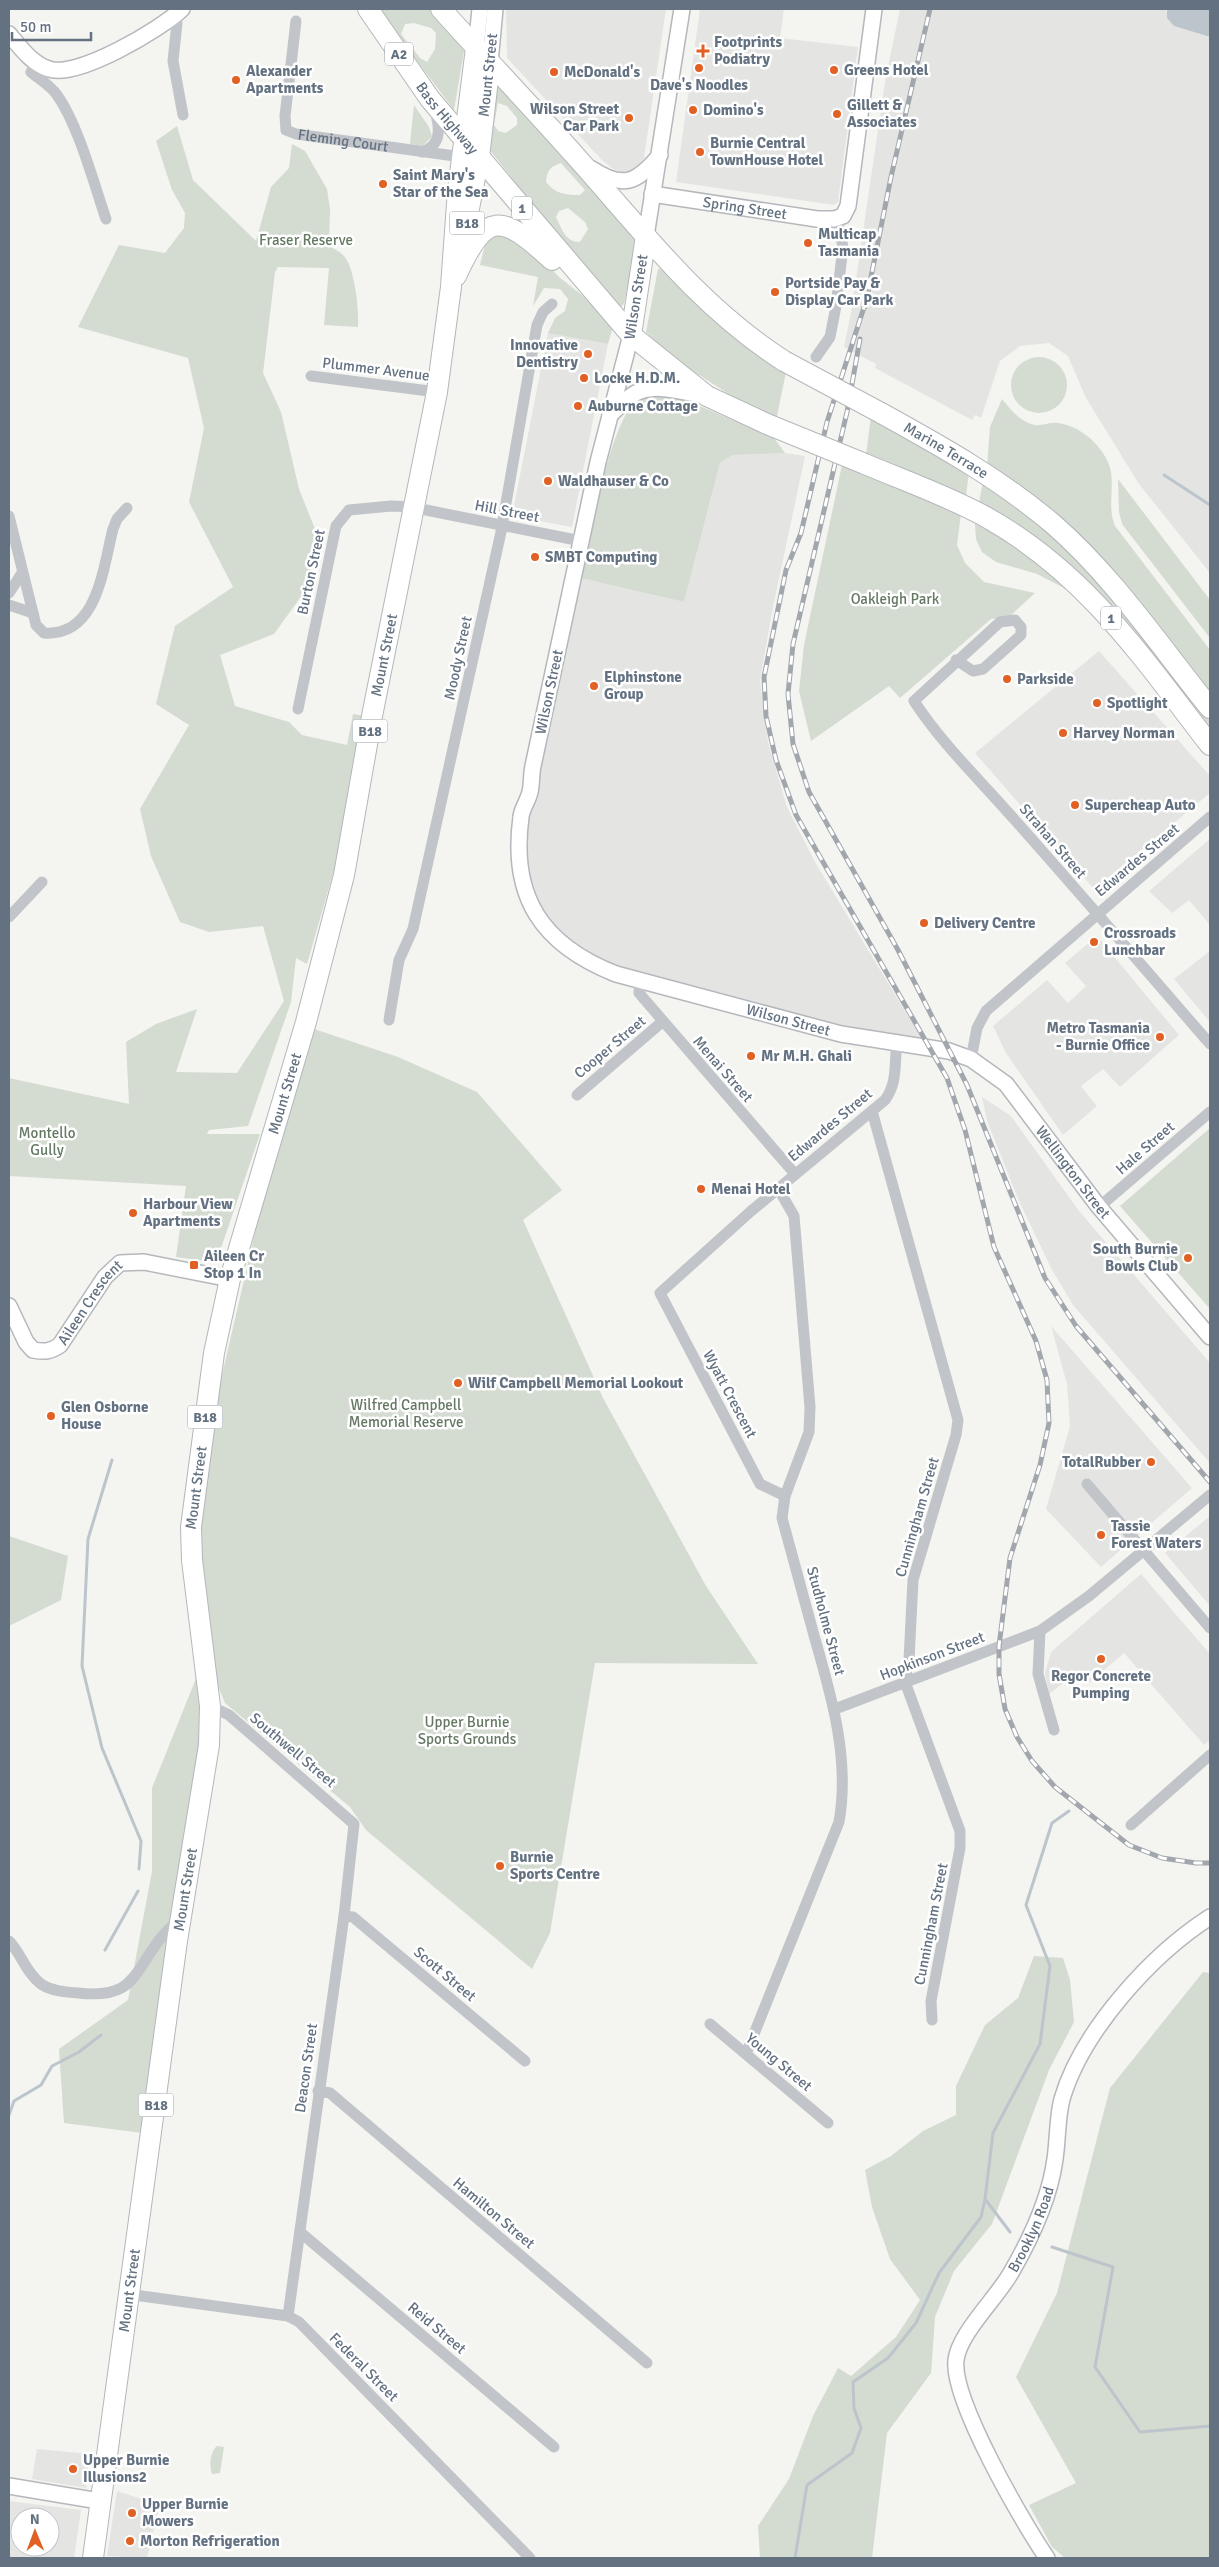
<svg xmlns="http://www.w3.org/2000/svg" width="1219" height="2567" font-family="Signika,sans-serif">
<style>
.built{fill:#e4e5e3;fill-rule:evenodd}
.green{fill:#d4dbd1;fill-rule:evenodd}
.water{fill:#bcc5cc}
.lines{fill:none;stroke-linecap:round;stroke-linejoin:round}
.stream{stroke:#bcc5cc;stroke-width:3}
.secondary-casing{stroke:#b4b8bc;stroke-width:18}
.highway-casing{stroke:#b4b7ba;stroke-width:22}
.street{stroke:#c1c4c8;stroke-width:11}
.secondary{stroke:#fff;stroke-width:15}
.highway{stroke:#fff;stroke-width:20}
.rail-casing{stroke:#a2a7ad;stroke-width:5}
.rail{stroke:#fff;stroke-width:3;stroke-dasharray:9;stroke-linecap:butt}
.highway-bridge-casing{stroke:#b4b7ba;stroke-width:22;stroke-linecap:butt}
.highway-bridge{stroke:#fff;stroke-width:20}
.poi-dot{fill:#e16023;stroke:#fff;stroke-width:2}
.labels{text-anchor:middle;stroke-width:5;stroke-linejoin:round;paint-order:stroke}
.shield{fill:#fff;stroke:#929ca7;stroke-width:1}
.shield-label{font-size:14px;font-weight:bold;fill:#637181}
.poi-label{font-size:15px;font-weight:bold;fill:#637181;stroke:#fff;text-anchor:start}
.street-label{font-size:15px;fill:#637181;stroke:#fff}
.park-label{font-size:15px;fill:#647862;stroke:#fff}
</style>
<rect width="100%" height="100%" fill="#f4f4f0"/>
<path class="built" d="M506,9H666L644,158L634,170L624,173L613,169L602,160L507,58Z
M700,9H784L780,38L858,47L838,202L834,205L676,182Z
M900,9H1167L1166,12L1174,26L1210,37V573L1139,484L1086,398L1068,356L1049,343L1020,346L1000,361L981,418L975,415L972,420L875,368L876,364L844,347L851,313L886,76Z
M548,333L608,344L572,527L512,516Z
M785,453L805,456L773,607L760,680L768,742L787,807L815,862L926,1046L616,974L541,923L519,853L574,576L684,602L720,463L733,455Z
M1099,651L1210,776V793L1094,889L975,753Z
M1210,839V925L1189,900L1172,913L1149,891Z
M1097,936L1179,1035L1120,1087L1103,1069L1081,1086L1097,1106L1063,1135L1006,1053L993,1026L1047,980L1068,1003L1086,986L1065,963Z
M1210,951V1022L1174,979Z
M982,1097L1011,1116L1079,1211L1210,1363V1463L1073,1305L1051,1268L1019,1201L987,1121Z
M1051,1326L1192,1488L1101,1567L1046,1509L1070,1426L1067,1384Z
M1210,1516V1606L1165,1553Z
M1141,1574L1210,1654V1740L1204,1745L1124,1653L1089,1683L1079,1671L1049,1694L1045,1673L1051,1652Z
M37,2449L91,2454L86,2488L32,2479Z
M117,2491L160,2505L147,2558L107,2556Z
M9,2501L81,2510L74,2558H9ZM20,2517H50V2547H20Z"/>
<path class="green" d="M378,9H431L465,45L454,110ZM414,23L431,28L436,33L435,49L427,62L420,58L401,34L405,24Z
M498,84L637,238L624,304L620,307L602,291L488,148ZM498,103L507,106L517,118V125L506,133L498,131L494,125ZM561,163L585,190L580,195C566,195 555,194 546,182C547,170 550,167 561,163ZM568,208L585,222L588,229L580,242C565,242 562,229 556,217L559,211Z
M414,105L429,127L432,136L423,146L410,144Z
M177,126L193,180L256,241L271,187L289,168L292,144L305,151L327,189L330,209L329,246C334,249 339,251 343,255C355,266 359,311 358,327L324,325L329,268L278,267L275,272L263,373L281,412L299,489L319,539L305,591L274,634L220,655L235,706L289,722L302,735L347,745L353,714L364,716L334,870L307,964L296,958L291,1002L248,1126L209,1130L207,1134H260L219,1254L211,1262L176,1257L186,1186L9,1176V1078L129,1104L126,1042L156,1024L197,1009L176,1072L237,1073L284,1001L263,926L209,932L180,922L151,856L140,809L189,725L156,704L175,626L233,587L189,502L204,428L188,358L78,327L119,245L165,253L184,228L185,213L172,190L156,141Z
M496,231L519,235L559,277L583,296L613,327L608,344L548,333L555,318L565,311L568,299L560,289L544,288L533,306L538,277L480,265L486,241Z
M662,268L707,315L746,346L786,372L776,421L730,395L670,356L646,332L658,269Z
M1011 385a28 28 0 1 1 56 0a28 28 0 1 1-56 0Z
M672,394L774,438L785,453L733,455L720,463L684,602L581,578C593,528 606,435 637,397Z
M1002,399C1011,410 1020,422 1035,425C1042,426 1050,422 1058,423C1079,426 1099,442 1108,462C1117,483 1106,504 1115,526L1210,650V692L987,467L990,427Z
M871,416L969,472L966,496L866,455Z
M842,465L961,513L957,545L965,563L984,582L1035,593L1009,617L991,619L900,698L889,686L811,741L799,691L804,645Z
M1118,479L1210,600V638L1122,524L1119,512Z
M983,481L1029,513L1080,561L1210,721V727L1108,602L1073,569L979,503Z
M975,524C1015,543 1039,560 1070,591L1037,574L996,562L982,552L976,539Z
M314,1029L398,1057L477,1092L562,1190L523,1220L603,1398L706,1586L758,1664L595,1663L550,1933L532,1969L366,1830L350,1807L225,1703L218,1686L203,1580L200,1525L216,1401L258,1220Z
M1210,1128V1309L1120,1206Z
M9,1536L68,1556L61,1600L9,1626Z
M205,1656L210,1706L151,2134L64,2123L59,2049L128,2000L152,1871V1788Z
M1034,1956L1063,1958L1070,1980L1074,2022L1049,2070L992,2224L954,2271L935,2317L931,2373L887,2433L872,2558H760L758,2526L789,2479L813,2416L838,2368L851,2376L896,2337L920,2300L890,2259L872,2207L865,2170L891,2156L923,2131L956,2115V2086L985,2025L1018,1998Z
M1203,1972L1210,1973V2558H1065L1052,2547L1029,2505L1076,2483L1016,2377L1057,2293L1110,2088Z
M217,2446L224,2447L220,2473L212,2474C209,2465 210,2452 217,2446Z"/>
<path class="water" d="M1167,9H1210V37L1174,26L1167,18Z"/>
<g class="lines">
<path class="stream" d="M1164,475L1210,505
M112,1460L88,1539L82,1666L102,1748L141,1841L139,1869
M105,1950L138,1891
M9,2115L14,2101L41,2085L52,2066L79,2052L101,2035
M1010,2232L985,2199L993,2133L1040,2044L1050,1966L1026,1905L1052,1823L1069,1811
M1052,2247L1113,2267L1095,2367L1140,2432L1210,2426
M795,2558L807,2485L852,2453L861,2428L854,2408L853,2382L888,2358L916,2323L939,2273L981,2217L985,2199"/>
<defs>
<g id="secondary">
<path d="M9,34C20,47 32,64 49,69C77,79 161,29 182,9"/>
<path d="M476,48L480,9"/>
<path d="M490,62L495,9"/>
<path d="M592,169C624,190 637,182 660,155"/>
<path id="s2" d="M652,194L817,219H834L843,216L848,206L874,9"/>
<path d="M646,236L682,9"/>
<path id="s3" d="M631,335L598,462L533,766C531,775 532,784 530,792C528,801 522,808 521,817C510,897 542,945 616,974L841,1034L949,1051L971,1059L1006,1084L1099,1207L1210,1337"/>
<path d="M610,415C617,409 623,401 631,396C651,381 683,392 705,396"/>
<path id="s4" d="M9,1306L26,1342L33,1350C44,1352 50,1352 60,1345L105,1277L120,1263L144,1262L230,1279"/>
<path d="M9,2486L99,2501"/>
<path id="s5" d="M1047,2558C1023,2523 951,2399 956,2360C959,2333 998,2297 1012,2271C1031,2238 1050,2197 1055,2159C1058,2139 1057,2118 1062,2099C1082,2031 1151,1955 1210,1917"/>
</g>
<g id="highway">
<path id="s6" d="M368,9L430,99L631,335L707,396L767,424"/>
<path d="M441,9C487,60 534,109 579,160C644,233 701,308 784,361"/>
<path d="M465,229L479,157L490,62"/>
<path d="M456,276C486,210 501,213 552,260"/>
<path d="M631,335L646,236"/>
<path id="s7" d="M881,413C941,446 1000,479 1053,524C1113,576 1160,646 1210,708"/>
<path d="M865,464C905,481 948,496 986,517C1086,573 1142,657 1210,745"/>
<path id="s8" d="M93,2558L177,1941L209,1745L210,1706L192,1560L191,1527L214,1353L230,1279L306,1022L344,875L372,716L437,392L451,287L458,190L476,48"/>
</g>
</defs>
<use href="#secondary" class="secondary-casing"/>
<use href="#highway" class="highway-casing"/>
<g class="street">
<path d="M175,16L177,23L173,61L183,115"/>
<path id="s1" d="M296,21L285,116L286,130L296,134L462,157"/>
<path d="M37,62L31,72C39,79 51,86 57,95C78,124 94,184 106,219"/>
<path d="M422,152C442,145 440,128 435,111"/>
<path d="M816,357L830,337L836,306L843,247L837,219"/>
<path d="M311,376L437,392"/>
<path d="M426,510L581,541"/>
<path d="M9,516L36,625L44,633C98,637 103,567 113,529L117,519L127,508"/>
<path d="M9,593L22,573"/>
<path d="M9,605L33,613"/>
<path d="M956,660L973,671L983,669L1021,635V627L1015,620L1000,622L914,701C942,744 980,780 1014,819C1080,893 1145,969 1210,1044"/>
<path d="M298,709L336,526L349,510L391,506L415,507"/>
<path d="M9,917L42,882"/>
<path d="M640,980L639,993L795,1174"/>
<path d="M389,1020L399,960L413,929L501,532L537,325L543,312L552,304"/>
<path d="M971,1059L977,1028L986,1011L1210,817"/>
<path d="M577,1095L662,1022"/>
<path d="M872,1111L958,1420L956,1435L913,1580L909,1660L905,1682L960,1831V1848L931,2001L932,2020"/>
<path d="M1099,1207L1210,1112"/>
<path d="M1087,1484L1210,1628"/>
<path d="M785,1496L760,1484L660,1293L750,1212L885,1100C898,1082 894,1064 897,1043"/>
<path d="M1040,1631L1038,1674L1054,1730"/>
<path d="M210,1706L229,1715L354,1824L344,1916L288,2316"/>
<path d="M835,1709L1040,1631L1089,1596L1210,1495"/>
<path d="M1131,1825L1210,1755"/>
<path d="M344,1916L353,1917L525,2061"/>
<path d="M9,1941C21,1953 26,1973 41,1984C51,1991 66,1992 78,1993C133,1999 132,1976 160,1939C166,1932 172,1926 178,1919"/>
<path d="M710,2024L828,2123"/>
<path d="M746,2054L839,1822C850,1760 832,1698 815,1639C804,1599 793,1559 782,1518L785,1496L809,1432L810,1407L794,1216L778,1188"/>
<path d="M318,2091L330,2093L647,2363"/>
<path d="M300,2232L554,2447"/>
<path d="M127,2294L288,2316L299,2322L530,2558"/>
</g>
<use href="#secondary" class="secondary"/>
<use href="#highway" class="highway"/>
<defs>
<path id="rail" d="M866,301L827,422L801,533L786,570L764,677L766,716L776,760L796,815L947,1078L965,1130L994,1247L1036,1341L1047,1380L1049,1423L1040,1465L1010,1558L999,1646V1674L1005,1709L1017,1737L1032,1761L1055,1787L1129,1845L1162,1858L1196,1863H1210
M865,307L891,177L930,9
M860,339L847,412L793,644L788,694L793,744L809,792L898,950L967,1085L1045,1278L1076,1326L1210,1482"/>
</defs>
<use href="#rail" class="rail-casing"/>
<use href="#rail" class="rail"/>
<defs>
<path id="highway-bridge" d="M784,361L881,413
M767,424L865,464"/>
</defs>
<use href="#highway-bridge" class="highway-bridge-casing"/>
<use href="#highway-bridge" class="highway-bridge"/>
</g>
<g class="poi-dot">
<path d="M700.5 43.5h5v5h5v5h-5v5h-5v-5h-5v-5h5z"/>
<circle cx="699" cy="68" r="5"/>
<circle cx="834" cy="70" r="5"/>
<circle cx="554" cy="72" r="5"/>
<circle cx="236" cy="80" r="5"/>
<circle cx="693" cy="110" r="5"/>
<circle cx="837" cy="114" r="5"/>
<circle cx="629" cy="118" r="5"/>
<circle cx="700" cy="152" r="5"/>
<circle cx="383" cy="184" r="5"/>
<circle cx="808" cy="243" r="5"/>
<circle cx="775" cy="292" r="5"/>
<circle cx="588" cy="354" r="5"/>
<circle cx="584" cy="378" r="5"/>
<circle cx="578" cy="406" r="5"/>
<circle cx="548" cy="481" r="5"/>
<circle cx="535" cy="557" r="5"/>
<circle cx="1007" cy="679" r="5"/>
<circle cx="594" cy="686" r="5"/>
<circle cx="1097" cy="703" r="5"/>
<circle cx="1063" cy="733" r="5"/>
<circle cx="1075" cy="805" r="5"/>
<circle cx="924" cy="923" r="5"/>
<circle cx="1094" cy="942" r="5"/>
<circle cx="1160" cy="1037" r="5"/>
<circle cx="751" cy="1056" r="5"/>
<circle cx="701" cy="1189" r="5"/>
<circle cx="133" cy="1213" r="5"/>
<circle cx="1188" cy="1258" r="5"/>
<rect x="189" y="1260" width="10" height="10" rx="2.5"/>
<circle cx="458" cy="1383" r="5"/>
<circle cx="51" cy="1416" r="5"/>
<circle cx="1151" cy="1462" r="5"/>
<circle cx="1101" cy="1535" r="5"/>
<circle cx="1101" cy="1659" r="5"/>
<circle cx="500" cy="1866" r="5"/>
<circle cx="73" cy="2469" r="5"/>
<circle cx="132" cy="2513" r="5"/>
<circle cx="130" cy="2541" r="5"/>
</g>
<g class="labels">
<g class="shield">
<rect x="385" y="42.5" width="28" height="23" rx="4"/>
<rect x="512" y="196.5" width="20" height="23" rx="4"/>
<rect x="449.5" y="211.5" width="35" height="23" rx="4"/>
<rect x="1101" y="606.5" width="20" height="23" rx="4"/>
<rect x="352.5" y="719.5" width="35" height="23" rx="4"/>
<rect x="187.5" y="1405.5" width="35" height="23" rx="4"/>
<rect x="138.5" y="2093.5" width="35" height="23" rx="4"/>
</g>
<g class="shield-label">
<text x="399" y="59">A2</text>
<text x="522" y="213">1</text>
<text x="467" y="228">B18</text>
<text x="1111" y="623">1</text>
<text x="370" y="736">B18</text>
<text x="205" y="1422">B18</text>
<text x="156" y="2110">B18</text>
</g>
<g class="poi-label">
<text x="714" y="47">Footprints<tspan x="714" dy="17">Podiatry</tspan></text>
<text x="844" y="75">Greens Hotel</text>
<text x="246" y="76">Alexander<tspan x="246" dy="17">Apartments</tspan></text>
<text x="564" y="77">McDonald's</text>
<text x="699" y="90" text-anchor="middle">Dave's Noodles</text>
<text x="847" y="110">Gillett &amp;<tspan x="847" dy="17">Associates</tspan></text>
<text x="619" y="114" text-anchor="end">Wilson Street<tspan x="619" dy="17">Car Park</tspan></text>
<text x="703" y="115">Domino's</text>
<text x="710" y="148">Burnie Central<tspan x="710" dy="17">TownHouse Hotel</tspan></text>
<text x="393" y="180">Saint Mary's<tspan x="393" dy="17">Star of the Sea</tspan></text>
<text x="818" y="239">Multicap<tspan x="818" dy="17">Tasmania</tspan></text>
<text x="785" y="288">Portside Pay &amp;<tspan x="785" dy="17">Display Car Park</tspan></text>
<text x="578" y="350" text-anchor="end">Innovative<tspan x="578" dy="17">Dentistry</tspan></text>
<text x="594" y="383">Locke H.D.M.</text>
<text x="588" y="411">Auburne Cottage</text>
<text x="558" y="486">Waldhauser &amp; Co</text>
<text x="545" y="562">SMBT Computing</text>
<text x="604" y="682">Elphinstone<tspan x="604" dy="17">Group</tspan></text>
<text x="1017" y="684">Parkside</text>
<text x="1107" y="708">Spotlight</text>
<text x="1073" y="738">Harvey Norman</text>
<text x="1085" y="810">Supercheap Auto</text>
<text x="934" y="928">Delivery Centre</text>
<text x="1104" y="938">Crossroads<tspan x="1104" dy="17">Lunchbar</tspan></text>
<text x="1150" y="1033" text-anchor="end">Metro Tasmania<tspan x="1150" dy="17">- Burnie Office</tspan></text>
<text x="761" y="1061">Mr M.H. Ghali</text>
<text x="711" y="1194">Menai Hotel</text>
<text x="143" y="1209">Harbour View<tspan x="143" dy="17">Apartments</tspan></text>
<text x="1178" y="1254" text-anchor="end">South Burnie<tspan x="1178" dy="17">Bowls Club</tspan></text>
<text x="204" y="1261">Aileen Cr<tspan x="204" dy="17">Stop 1 In</tspan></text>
<text x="468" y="1388">Wilf Campbell Memorial Lookout</text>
<text x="61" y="1412">Glen Osborne<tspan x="61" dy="17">House</tspan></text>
<text x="1141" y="1467" text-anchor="end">TotalRubber</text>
<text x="1111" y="1531">Tassie<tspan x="1111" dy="17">Forest Waters</tspan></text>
<text x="1101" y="1681" text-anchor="middle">Regor Concrete<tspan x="1101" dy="17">Pumping</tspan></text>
<text x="510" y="1862">Burnie<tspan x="510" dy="17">Sports Centre</tspan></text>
<text x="83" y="2465">Upper Burnie<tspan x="83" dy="17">Illusions2</tspan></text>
<text x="142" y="2509">Upper Burnie<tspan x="142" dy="17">Mowers</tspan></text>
<text x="140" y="2546">Morton Refrigeration</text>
</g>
<g class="street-label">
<text transform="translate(488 75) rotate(-84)" y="5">Mount Street</text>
<text dy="5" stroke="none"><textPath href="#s6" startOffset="135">Bass Highway</textPath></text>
<text dy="5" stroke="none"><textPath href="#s1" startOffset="168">Fleming Court</textPath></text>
<text dy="5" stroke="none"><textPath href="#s2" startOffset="94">Spring Street</textPath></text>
<text transform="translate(636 297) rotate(-81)" y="5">Wilson Street</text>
<text transform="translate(376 369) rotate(7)" y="5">Plummer Avenue</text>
<text dy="5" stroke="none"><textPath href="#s7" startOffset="75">Marine Terrace</textPath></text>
<text transform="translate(507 511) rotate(11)" y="5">Hill Street</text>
<text transform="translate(311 572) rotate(-78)" y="5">Burton Street</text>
<text dy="5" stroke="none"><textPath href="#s8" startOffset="1935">Mount Street</textPath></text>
<text transform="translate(458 658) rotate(-78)" y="5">Moody Street</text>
<text transform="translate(549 692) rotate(-78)" y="5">Wilson Street</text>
<text transform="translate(1053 841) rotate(49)" y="5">Strahan Street</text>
<text transform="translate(1137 860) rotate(-40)" y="5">Edwardes Street</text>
<text dy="5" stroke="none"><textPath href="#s3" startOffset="875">Wilson Street</textPath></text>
<text transform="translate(610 1047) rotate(-40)" y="5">Cooper Street</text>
<text transform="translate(723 1069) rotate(49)" y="5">Menai Street</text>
<text dy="5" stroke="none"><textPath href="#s8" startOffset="1485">Mount Street</textPath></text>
<text transform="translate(830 1125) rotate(-40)" y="5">Edwardes Street</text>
<text transform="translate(1145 1148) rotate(-41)" y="5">Hale Street</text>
<text dy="5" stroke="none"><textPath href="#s3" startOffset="1216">Wellington Street</textPath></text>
<text dy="5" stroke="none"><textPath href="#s4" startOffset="131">Aileen Crescent</textPath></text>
<text transform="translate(730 1394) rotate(62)" y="5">Wyatt Crescent</text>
<text dy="5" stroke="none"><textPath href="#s8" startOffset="1080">Mount Street</textPath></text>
<text transform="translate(917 1517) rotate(-74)" y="5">Cunningham Street</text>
<text transform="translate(826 1621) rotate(75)" y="5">Studholme Street</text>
<text transform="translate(932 1656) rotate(-21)" y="5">Hopkinson Street</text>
<text transform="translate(293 1750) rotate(40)" y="5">Southwell Street</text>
<text dy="5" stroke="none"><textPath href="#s8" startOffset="675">Mount Street</textPath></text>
<text transform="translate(931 1924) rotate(-79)" y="5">Cunningham Street</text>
<text transform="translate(445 1974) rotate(40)" y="5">Scott Street</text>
<text transform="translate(779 2062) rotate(40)" y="5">Young Street</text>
<text transform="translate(306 2068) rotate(-82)" y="5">Deacon Street</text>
<text transform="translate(494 2213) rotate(40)" y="5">Hamilton Street</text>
<text dy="5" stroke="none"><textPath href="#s5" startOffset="372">Brooklyn Road</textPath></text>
<text dy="5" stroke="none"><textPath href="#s8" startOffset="270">Mount Street</textPath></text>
<text transform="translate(437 2328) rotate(40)" y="5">Reid Street</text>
<text transform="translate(364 2367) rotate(45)" y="5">Federal Street</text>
</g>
<g class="park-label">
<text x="306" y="245">Fraser Reserve</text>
<text x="895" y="604">Oakleigh Park</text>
<text x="47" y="1138">Montello<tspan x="47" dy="17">Gully</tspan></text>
<text x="406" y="1410">Wilfred Campbell<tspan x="406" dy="17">Memorial Reserve</tspan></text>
<text x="467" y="1727">Upper Burnie<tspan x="467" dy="17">Sports Grounds</tspan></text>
</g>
</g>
<rect width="1219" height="2567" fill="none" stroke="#637181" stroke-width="20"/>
<g transform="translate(35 2532) rotate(359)"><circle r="24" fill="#ffffff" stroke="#c1c6cd"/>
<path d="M0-4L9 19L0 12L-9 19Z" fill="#e16023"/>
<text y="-8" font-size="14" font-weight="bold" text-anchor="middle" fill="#637181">N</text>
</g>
<path d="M12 32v8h79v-8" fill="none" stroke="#637181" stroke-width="2.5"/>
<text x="20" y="32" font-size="15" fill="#637181" stroke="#ffffff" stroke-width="4" paint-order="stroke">50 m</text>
</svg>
